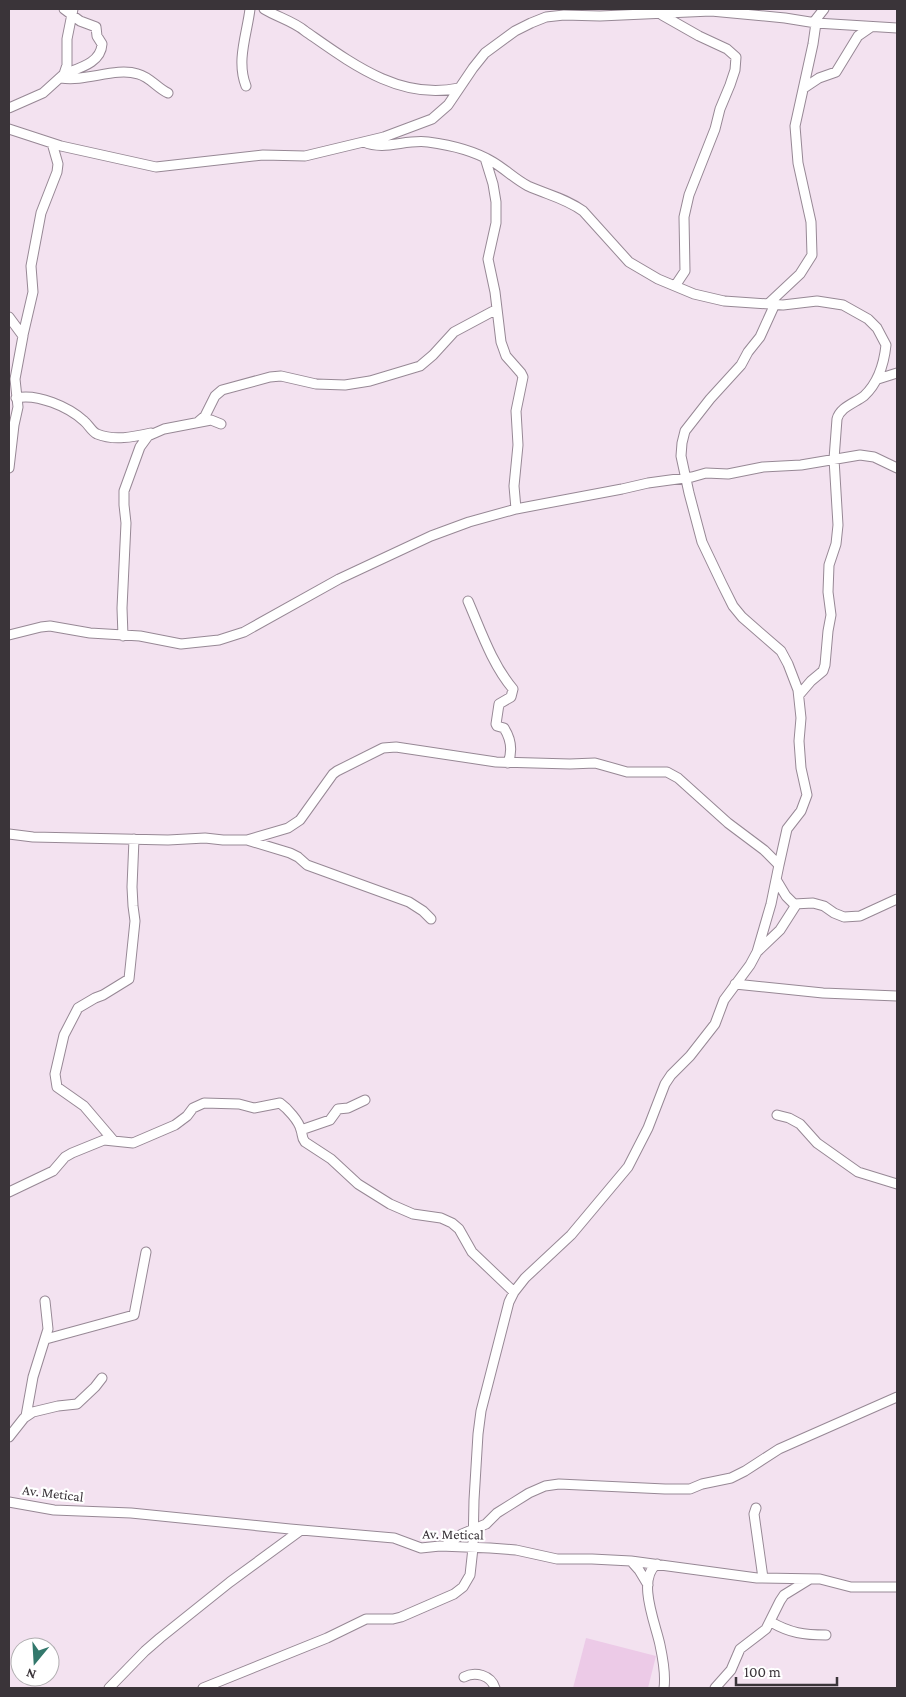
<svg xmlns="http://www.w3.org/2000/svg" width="906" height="1697" font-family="'Crimson Pro',serif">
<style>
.green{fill:#eccae7}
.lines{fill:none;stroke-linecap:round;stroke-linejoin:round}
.minor-casing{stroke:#978895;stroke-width:11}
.minor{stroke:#fff;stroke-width:9}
.labels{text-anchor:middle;stroke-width:4.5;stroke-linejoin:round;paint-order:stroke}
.street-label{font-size:14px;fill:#3a3439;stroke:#fff}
</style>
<rect width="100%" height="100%" fill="#f3e2f0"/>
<path class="green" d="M586,1638L656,1656L648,1688H573Z"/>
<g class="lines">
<defs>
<path id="minor" d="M264,9C277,17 293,21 305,31C351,63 400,101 459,88
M662,15L699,36L727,49L736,57L735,70L730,85L720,109L715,129L689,195L684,217L685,271L675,286
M813,23L824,9
M64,74C79,68 101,63 102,44L97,36L96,27L80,21L64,9
M61,78C86,82 115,67 138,74C150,77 157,88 168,93
M246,86C236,61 247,34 250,9
M804,88L819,78L836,72L858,36L871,27
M9,108L43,93L64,74L67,65V39L73,9
M9,129L61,146L156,167L263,155L305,156L384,137L432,119L448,105L473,68L485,53L515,31L531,23L546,17L564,15L600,16L711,11L785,18L816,23L897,28
M364,142C385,151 405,139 428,142C451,145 473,150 493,162C505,169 516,180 528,186C548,195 565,198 583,211L629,262L658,279L694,294L724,301L783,305L817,301L843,305L868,319L877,328L886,345C884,364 878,383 864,396C855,403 840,407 837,419L834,459L838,525L836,544L829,565L828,592L831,615L828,631L825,665L823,671L811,681L799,695
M485,158L493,184L496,202V223L488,259L495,292L501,342L506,356L521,373L523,377L516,411L518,445L514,486L516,509
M768,304L800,274L812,255L811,222L798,163L795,126L813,44L816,23
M775,304L760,337L748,352L741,365L710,399L685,431L682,443L681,456L689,493L702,542L722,584L733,606L742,617L781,651L788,664L798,690L801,718L799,741L801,768L807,795L801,811L787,829L779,865
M9,317L23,336L15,379L18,407L14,425L9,468
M23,335L33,292L31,266L41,213L57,172L58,164L52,143
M878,379L897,373
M16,398C37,393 69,407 84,421C89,425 91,431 97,434C114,441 133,437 151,433
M198,422L205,416L215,396L222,390L270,377L281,376L316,384L345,385L370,381L420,366L433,355L454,332L497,309
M468,601C481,631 492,664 513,689L511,697L499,704L496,724L497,726L504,728C511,739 513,750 508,763
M9,635L41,627L50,626L90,633L140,636L181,644L219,640L244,632L339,579L431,536L469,522L516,509L622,489L648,483L692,477L706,473L728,474L763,467L801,465L860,455L874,457L897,468
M123,636L122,608L126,523L124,505V491L140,447L148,436L164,429L211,420L221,424
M9,834L33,837L168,840L205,838L223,840H247L288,828L300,820L333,774L337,771L383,748L396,747L496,762L570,764L595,763L627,772H667L678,778L728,823L764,850L779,865L771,904L757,952L750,965L724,1000L715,1024L690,1056L671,1075L665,1084L648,1128L628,1167L571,1235L525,1278L514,1292L509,1302L481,1411L478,1434L474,1500L473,1548L470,1575L463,1587L454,1594L401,1617L393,1619H366L327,1638L203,1688
M247,840L290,853L298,857L307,865L409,902L423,911L431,919
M777,881L786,896L794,904L813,903L824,906L834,913L844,917L860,916L897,899
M757,952L780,930L796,905
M735,984L823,993L897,996
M777,1115L789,1118L800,1124L817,1143L858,1172L897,1184
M301,1130L330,1120L338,1109L348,1108L365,1100
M113,1140L84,1106L57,1087L55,1074L64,1035L78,1008L95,998L103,995L129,979L135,921L133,906L132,887L134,839
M9,1192L53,1171L65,1157L72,1153L104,1140L133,1143L175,1125L187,1116L193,1108L204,1103L239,1104L254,1108L280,1103C287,1108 299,1121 301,1130C303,1135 301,1137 305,1142L331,1159L358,1184L390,1204L413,1214L441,1218L452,1223L459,1229L472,1252L514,1292
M46,1339L134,1315L146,1252
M26,1416L33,1377L48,1329L45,1301
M9,1437L24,1418L33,1412L58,1406L77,1404L95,1387L102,1378
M9,1502L54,1510L131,1513L290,1529L394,1538L421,1548L440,1546L490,1548L516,1550L557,1559H592L631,1561L757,1578L820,1579L851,1587H897
M756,1508L754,1514L763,1578
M445,1546L462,1534L486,1524L497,1513L529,1493L545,1486L559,1484L665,1489H690L702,1484L731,1478L745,1471L779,1449L897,1397
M631,1561L639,1570L648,1585
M657,1564C636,1579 656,1625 660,1645C663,1659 666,1674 664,1688
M771,1622C790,1633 804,1635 826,1635
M464,1677C475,1671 491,1675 495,1688
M109,1688L145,1651L160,1638L230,1582L301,1530
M715,1688L731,1670L740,1649L766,1629L780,1601L784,1595L810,1579"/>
</defs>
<use href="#minor" class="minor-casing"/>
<use href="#minor" class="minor"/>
</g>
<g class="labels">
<g class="street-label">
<text transform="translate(53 1493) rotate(7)" y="5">Av. Metical</text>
<text transform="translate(453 1534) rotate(1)" y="5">Av. Metical</text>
</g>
</g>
<rect width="906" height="1697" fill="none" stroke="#3a3439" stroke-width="20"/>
<g transform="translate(35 1662) rotate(198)"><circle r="24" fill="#ffffff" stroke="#b0aeb0"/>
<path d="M0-4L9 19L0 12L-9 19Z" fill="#33786c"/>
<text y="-8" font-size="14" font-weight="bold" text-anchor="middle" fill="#3a3439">N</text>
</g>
<path d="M736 1677v8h101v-8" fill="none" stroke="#3a3439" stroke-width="2.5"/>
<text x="744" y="1677" font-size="15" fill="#3a3439" stroke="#ffffff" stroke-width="4" paint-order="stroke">100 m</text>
</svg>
